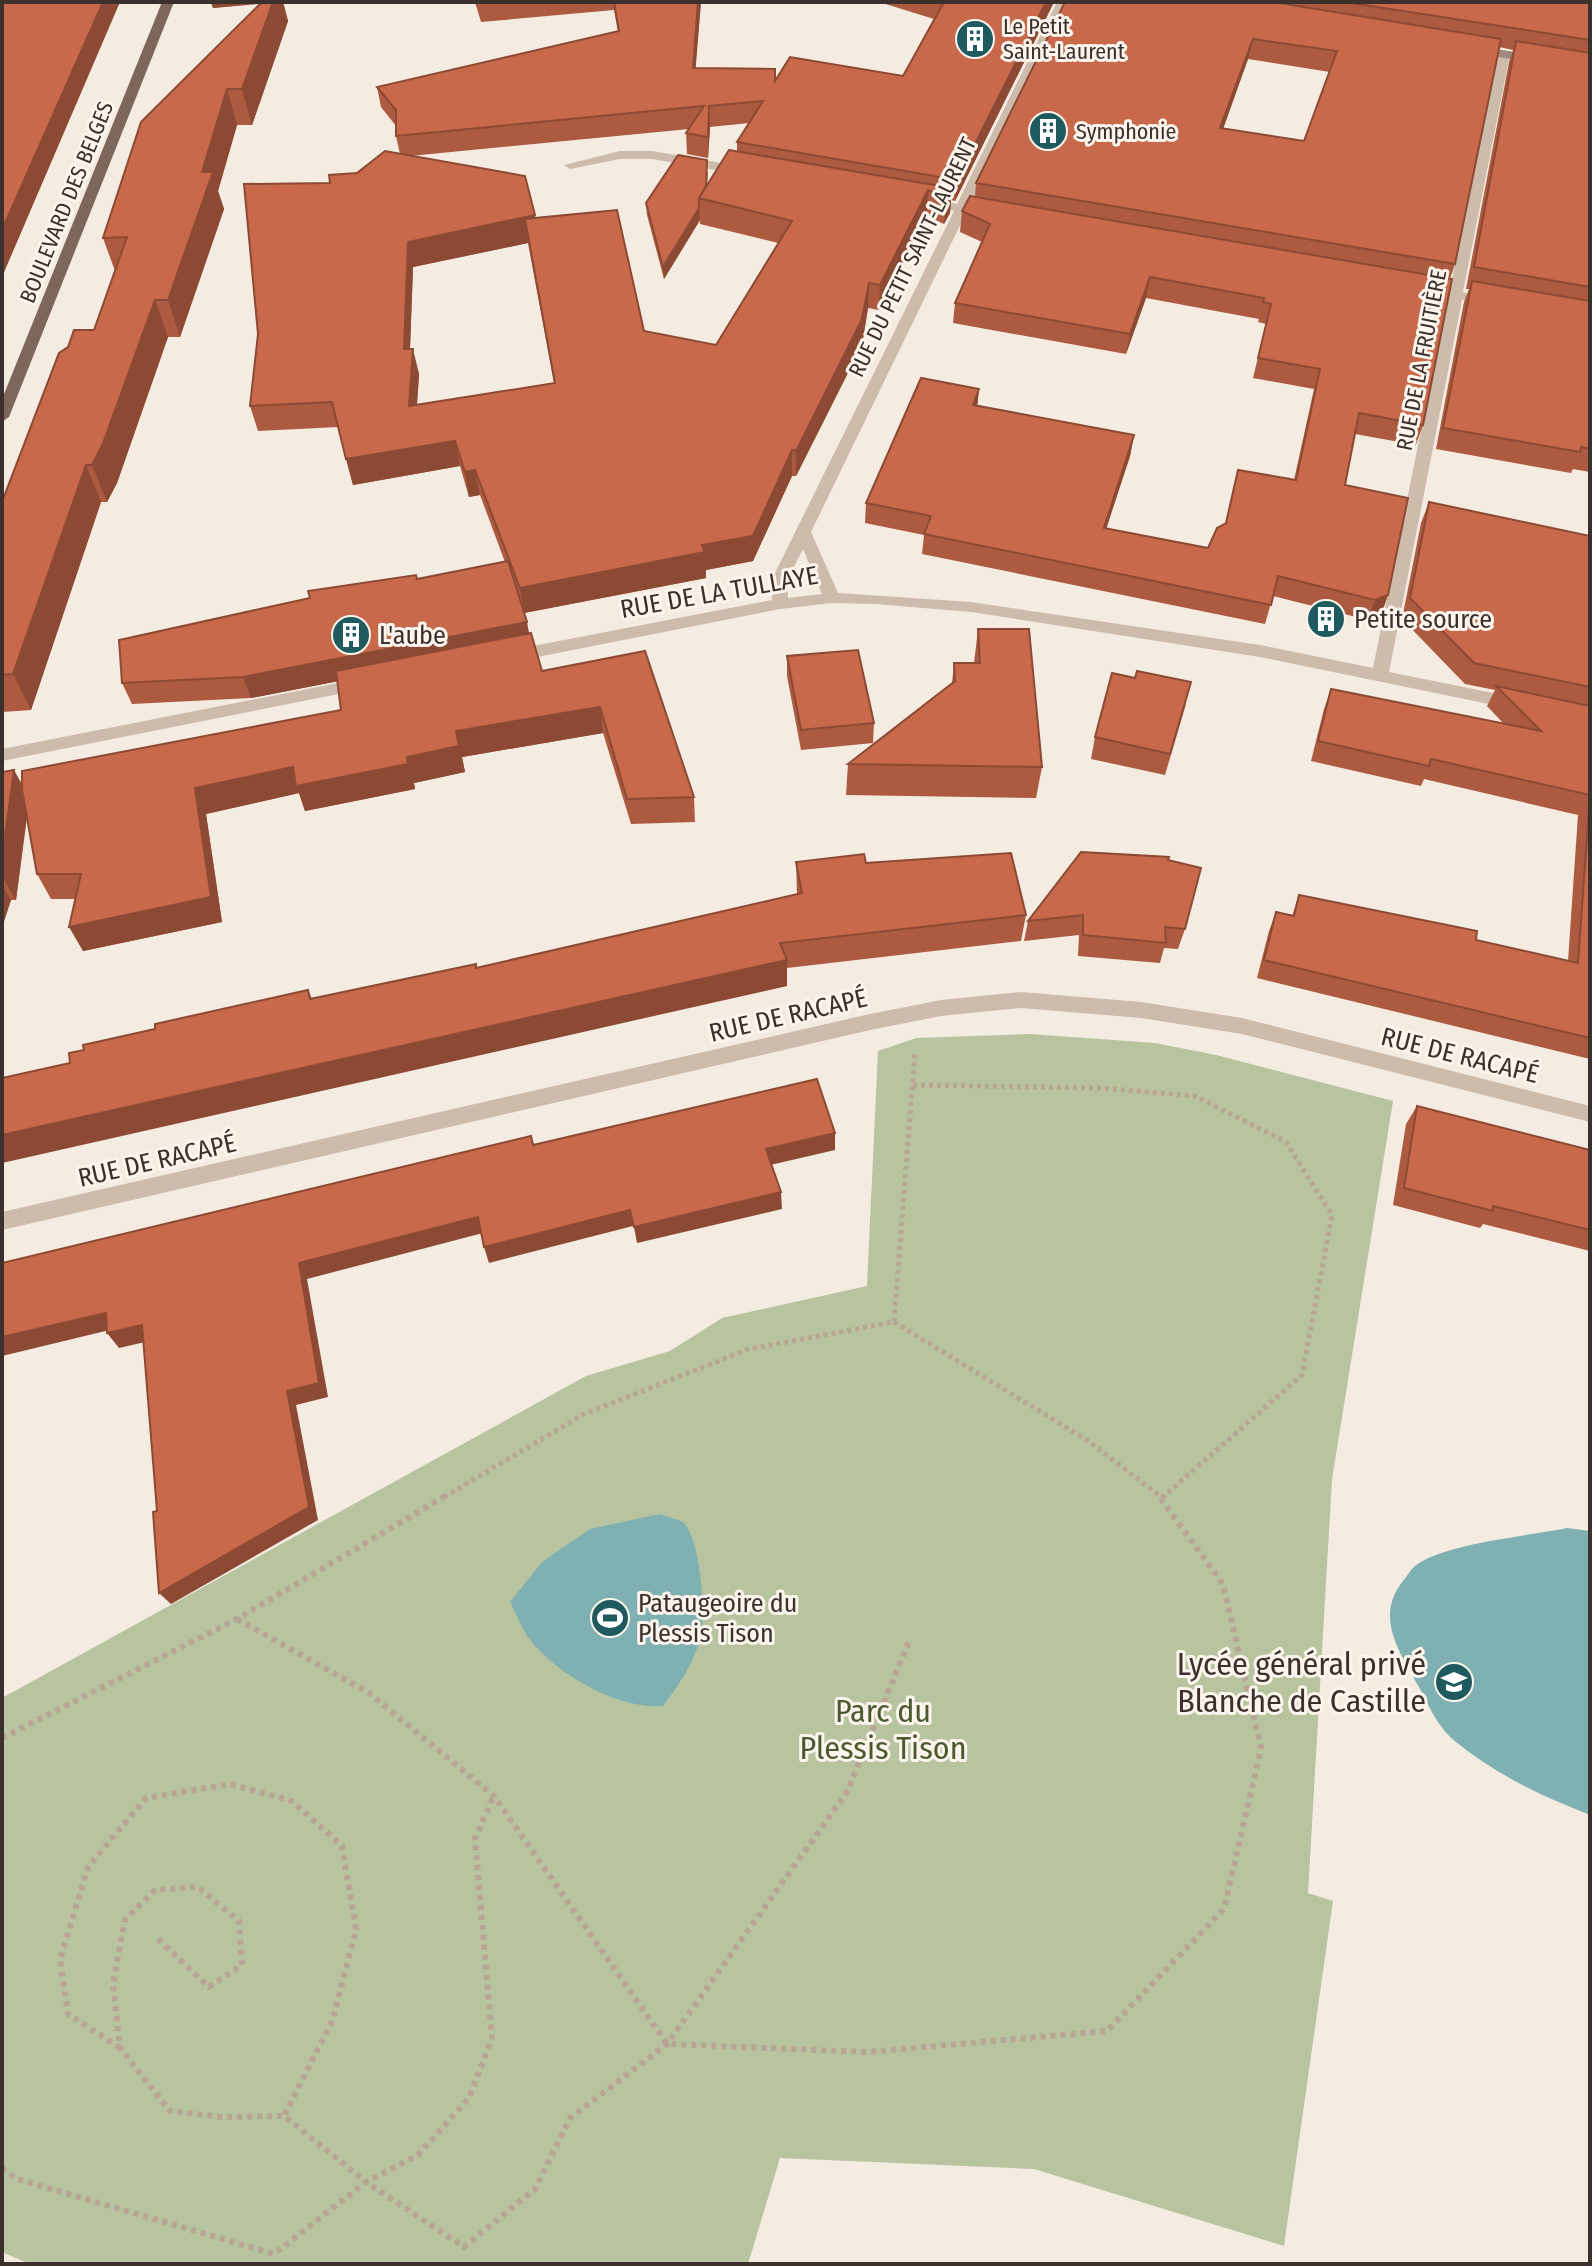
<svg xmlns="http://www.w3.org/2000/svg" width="1592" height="2266" font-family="'Fira Sans Condensed',sans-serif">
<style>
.green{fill:#b8c4a0}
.water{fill:#7fb0b2}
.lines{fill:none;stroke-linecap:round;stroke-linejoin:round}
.path-far1{stroke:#b9a596;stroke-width:5;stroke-dasharray:4 4;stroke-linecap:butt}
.path{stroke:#b9a596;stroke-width:6;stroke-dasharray:5 5;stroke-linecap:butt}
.street{fill:#cdbbac;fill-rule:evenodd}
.secondary{fill:#a18a7d;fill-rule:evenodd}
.primary{fill:#7d675c;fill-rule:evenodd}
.wall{fill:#ac5a40;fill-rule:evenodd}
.shaded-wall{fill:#8c4a34}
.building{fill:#c8694b;stroke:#8c4a34;stroke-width:2;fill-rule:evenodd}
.labels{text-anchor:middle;stroke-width:6;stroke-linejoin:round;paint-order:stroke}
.far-poi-label{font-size:22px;fill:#3b302b;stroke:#fbf5ee;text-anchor:start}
.far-street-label{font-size:22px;fill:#3b302b;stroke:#fbf5ee}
.street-label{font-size:26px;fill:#3b302b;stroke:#fbf5ee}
.poi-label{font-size:26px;fill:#3b302b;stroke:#fbf5ee;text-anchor:start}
.near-poi-label{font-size:32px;fill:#3b302b;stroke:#fbf5ee;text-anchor:end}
.near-park-label{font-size:32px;fill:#4a5a2e;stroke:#fbf5ee}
</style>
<rect width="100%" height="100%" fill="#f4ebe1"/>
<path class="green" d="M1030,1034L1155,1043L1216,1055L1393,1101L1332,1479L1308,1893L1333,1901L1284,2246L1034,2169L780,2158L748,2264H30L2,2252V1698L586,1376L670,1351L722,1318L867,1286L878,1051L916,1038Z"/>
<path class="water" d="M660,1514C667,1517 679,1519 684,1523C700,1539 706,1612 701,1634C696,1660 679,1685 663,1706C620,1710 558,1675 531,1641C522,1630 517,1615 510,1602L542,1562L590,1529Z
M1567,1528L1590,1531V1815C1541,1796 1497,1775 1456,1742C1438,1728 1429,1706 1419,1687C1400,1653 1374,1617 1403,1581C1408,1575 1412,1567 1419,1563C1451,1543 1528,1536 1567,1528Z"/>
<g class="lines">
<path class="path-far1" d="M913,1085L1100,1088L1195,1096L1286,1142L1332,1215L1302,1375L1163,1497
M894,1322L1090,1442L1161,1497
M444,1497L584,1414L749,1349L894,1322L915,1051"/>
<path class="path" d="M1162,1498L1165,1495
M237,1619L369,1693L494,1796L667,2044L868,2052L1107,2031L1224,1909L1261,1748L1223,1584L1158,1495
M2,1738L237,1619L447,1495
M158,1939L209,1987L242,1965L239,1921L198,1887L155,1890L125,1920L113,1984L120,2048L170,2111L222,2117L284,2116L366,2182L418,2155L469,2098L492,2038L475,1839L493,1797
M120,2048L68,2014L60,1960L88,1867L146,1798L230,1784L292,1801L342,1846L356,1929L333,2019L284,2116
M2,2168L17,2179L274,2254L366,2182L464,2247L535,2189L570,2118L667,2044L847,1792L909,1641"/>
<path class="street" d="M1057,2H1069L970,206L995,213L988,217L966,213L811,532L838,593L971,602L1260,645L1373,668L1448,297L1419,289L1426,285L1450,289L1498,54L1504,50L1510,54L1463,292L1500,301L1493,305L1462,300L1389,672L1518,698L1524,700V708L1518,710L1260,657L971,612L876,604L832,603L780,609L512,662L506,660L504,656L512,650L772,600L771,581L954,211L918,202L925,198L957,204ZM803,549L822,594L788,598L787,581Z
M620,151H652L744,167L750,171L744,175L652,159H620L570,169L564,165Z
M363,678L369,680V688L2,761V749Z
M1021,992L1141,1002L1242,1018L1590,1106V1122L1242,1034L1141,1018L1021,1008L941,1016L870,1030L2,1230V1212L870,1014L941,1000Z"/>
<path class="secondary" d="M1471,45L1590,64V72L1467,52V46Z"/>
<path class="primary" d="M162,2H174L9,417L2,422V399Z"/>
</g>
<path class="wall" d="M211,2H283L288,21L252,125H237L218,191L224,209L180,337H168L117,483L107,502H101L31,710L2,712V502L94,330L115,271L103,238L260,4L213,8Z
M475,2H701L695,68L775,81L903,76L934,19L879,2H1054L955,201L951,200L950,213L944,224L926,216L879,310L868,308L862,345L796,476H792L753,561L706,570V578L524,613L529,634L542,671L645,651L694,797L695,822L631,824L603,733L462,757L465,772L414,783L415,789L305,811L299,793L206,814L222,922L83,951L75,899H51L37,874L27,818L16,900H11L2,927V772L22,783L341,710L338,681L251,698L132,704L122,683L417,579L505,562L480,495L469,497L460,466L353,485L338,427L258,431L250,406L330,183L400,154L396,136V126L381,107L377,87L618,32L614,10L481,22ZM749,123L737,142V152L707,185L708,172L646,203L647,215L664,279L700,220V224L778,243L716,345L644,331L535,218L410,156L689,129L686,133L687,154L708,158L710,127ZM528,243L554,383L417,405L419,374L410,349L413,267Z
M1065,2H1590V472L1573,469L1571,473L1436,449L1464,302L1469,289H1466L1509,62L1513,50L1499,47L1455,264L1450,279L1423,425L1416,445L1355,434L1345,485L1388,595L1381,615L1368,620L1273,596L1265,624L922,554L924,535L865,523L866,503L979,389L977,405L1134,435L1130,456L1106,528L1208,548L1294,480L1314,389L1253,378L1266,324L1258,322L1259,319L1146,298L1126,354L953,323L955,303L982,242L960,232L962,211L975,197L976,183ZM1248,59L1330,72L1304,141L1223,128Z
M1429,502L1590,536V1059L1257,978L1269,931L1276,912L1292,916L1299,895L1476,940L1568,961L1578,815L1424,779L1421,786L1311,761L1324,709L1331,689L1504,724L1487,706L1495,690L1465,684L1402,619L1421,523Z
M978,629L1042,767L1036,798L846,795L848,764L952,683L954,663H974Z
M787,656L874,723L873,743L801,750L787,676Z
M1186,704L1165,775L1091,759L1095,737Z
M1168,860L1185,929L1178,949L1164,948L1160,963L1078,956L1079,935L1024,941L1028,921Z
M796,862L866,863L1026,915L1021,941L787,968V986L70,1063L84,1050L155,1029L308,990L312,999L477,968L797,894Z
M1417,1106L1590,1150V1251L1483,1224L1480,1228L1393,1205L1406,1124Z"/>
<path class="shaded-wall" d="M103,2H120L2,277V230Z
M211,2H283L288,21L252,125L242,89L273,2L213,8Z
M698,2H701L694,89L693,68Z
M1046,2H1054L955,201L957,180Z
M1253,39L1248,59L1216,149L1220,128Z
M227,89L237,125L218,191L224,209L180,337L168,300L202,172Z
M709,106L710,127L708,158V137Z
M952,188L950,213L944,224L946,198Z
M928,190L926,216L879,310L880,285Z
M699,208L700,220L664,279L663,267Z
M535,215L538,241L525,219L528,243L413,267L409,374L404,349L408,242Z
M1150,277L1146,298L1126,354L1130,334Z
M869,283L868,308L862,345L796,476V451Z
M155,300L168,337L117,483L107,502L92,465Z
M413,349L419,374L415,431L409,406Z
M979,389L977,409L973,405Z
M1134,435L1130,456L1100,548L1104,528Z
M455,441L460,466L353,485L346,459Z
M792,450V476L753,561L706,570V578L524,613L520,588L702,545Z
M86,465L101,502L31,710L13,674Z
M475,470L480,495L469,497L465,472Z
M1388,595L1381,615L1368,620L1375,600Z
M527,622L531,644L251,698L243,677Z
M600,707L603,733L462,757L465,772L414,783L415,789L305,811L299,793L206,814L222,922L83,951L69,927L195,788L293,767L407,757L456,731Z
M14,770L29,797L16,900L2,876V858Z
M2,885L11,900L2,927Z
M787,960V986L2,1163V1135Z
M835,1133V1150L766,1166V1149Z
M781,1192L782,1209L637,1243L634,1227Z
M630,1210L633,1226L489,1263L484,1247Z
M478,1217L483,1233L307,1279L328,1397L296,1405L318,1520L171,1604L159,1593L287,1391L299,1263Z
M106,1313L118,1328L2,1356V1337Z
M142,1325L154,1340L119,1348L107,1333Z"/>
<path class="building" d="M2,2H103L2,230Z
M262,2H273L242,89H227L202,172H213L168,300H155L102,446L92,465H86L13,674L2,675V502L59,353L68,347L74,330H94L127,237L103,238L141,122Z
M614,2H698L693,68L775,69V81L790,57L903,76L944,2H1046L957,180L737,142L763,101L709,106L708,137L686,133L704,106L396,136V110L377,87L619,31Z
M1065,2H1273L1501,39L1455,264L976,183ZM1253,39L1337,51L1304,141L1220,128Z
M1345,2H1590V40Z
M1516,41L1590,53V287L1474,267Z
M729,150L952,188L946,198L928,190L880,285L869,283L862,319L796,451L792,450L753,536L702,545L705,552L520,588L475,470L465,472L455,441L346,459L332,402L250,406L258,334L244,184L330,183L329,175L357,173L385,151L525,176L535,215L408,242L404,349H413L409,406L555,383L525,219L617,210L644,331L716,345L792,221L699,198Z
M678,155L707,160L706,186L699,198V208L663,267L646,203Z
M970,196L1452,279L1423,425L1359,413L1345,485L1408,498L1388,595L1375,600L1278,576L1271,605L924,534L931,516L866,503L921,378L979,389L973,405L1134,435L1104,528L1208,548L1217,528L1226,523L1238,470L1296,480L1320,369L1258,358L1271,304L1263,302L1264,298L1150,277L1130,334L955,303L990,224L962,211Z
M1472,281L1590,301V449L1581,447L1580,452L1443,428Z
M1429,502L1590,536V687L1474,663L1410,598Z
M508,561L527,622L243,677L122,683L119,640L310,598L308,591L416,575L417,579Z
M978,629H1029L1042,767L848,764L955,681L954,663H980Z
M531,633L542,671L645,651L694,797L627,799L600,707L456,731L459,746L407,757L408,764L296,786L293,767L195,788L211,897L69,927L81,874H37L22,790V771L341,710L336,671Z
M858,650L874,723L801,730L787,656Z
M1137,671L1191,682L1170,754L1095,737L1112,673L1135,678Z
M1496,686L1590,706V1038L1264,960L1276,912L1294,916L1299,895L1477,931L1476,940L1578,963L1590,795L1431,759L1429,766L1318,741L1331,689L1541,731Z
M14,770L2,858V772Z
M1081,852L1169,857L1168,860L1201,868L1185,929L1165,927L1166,943L1083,935V915L1028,921Z
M1011,853L1026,915L780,943L787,960L2,1135V1078L70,1063L69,1053L84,1050L83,1045L155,1029V1024L308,990L310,999L476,964V968L802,893L796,862L864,854L866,863Z
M817,1079L835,1133L766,1149L781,1192L634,1227L630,1210L484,1247L478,1217L299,1263L319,1383L287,1391L309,1507L159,1593L153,1512L157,1511L142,1325L107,1333L106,1313L2,1337V1263L531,1136L533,1145Z
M1417,1106L1590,1150V1230L1493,1206V1211L1404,1188Z"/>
<defs>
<symbol id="building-disc" viewBox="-11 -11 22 22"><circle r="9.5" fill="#1f5a5e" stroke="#fbf5ee"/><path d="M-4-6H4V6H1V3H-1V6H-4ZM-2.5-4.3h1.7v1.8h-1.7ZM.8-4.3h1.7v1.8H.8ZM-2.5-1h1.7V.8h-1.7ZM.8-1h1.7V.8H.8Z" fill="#fff"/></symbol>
<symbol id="stadium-disc" viewBox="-11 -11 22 22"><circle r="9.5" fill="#1f5a5e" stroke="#fbf5ee"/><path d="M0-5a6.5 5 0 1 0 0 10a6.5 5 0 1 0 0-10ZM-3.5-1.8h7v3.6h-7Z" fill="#fff"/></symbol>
<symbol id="school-disc" viewBox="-11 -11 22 22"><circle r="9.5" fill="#1f5a5e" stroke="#fbf5ee"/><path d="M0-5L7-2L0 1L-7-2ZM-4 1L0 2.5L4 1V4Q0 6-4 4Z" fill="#fff"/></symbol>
</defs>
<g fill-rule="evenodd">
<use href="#building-disc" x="953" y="17" width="44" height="44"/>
<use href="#building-disc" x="1026" y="109" width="44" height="44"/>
<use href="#building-disc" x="1304" y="597" width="44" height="44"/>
<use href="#building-disc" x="329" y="613" width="44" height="44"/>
<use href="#stadium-disc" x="588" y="1596" width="44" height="44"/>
<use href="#school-disc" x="1432" y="1660" width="44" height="44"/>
</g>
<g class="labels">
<g class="far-poi-label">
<text x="1003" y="34">Le Petit<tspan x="1003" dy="25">Saint-Laurent</tspan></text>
<text x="1076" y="139">Symphonie</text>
</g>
<g class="far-street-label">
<text transform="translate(66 202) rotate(-68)" y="8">BOULEVARD DES BELGES</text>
<text transform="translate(912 257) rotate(-64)" y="8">RUE DU PETIT SAINT-LAURENT</text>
<text transform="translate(1421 360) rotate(-79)" y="8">RUE DE LA FRUITIÈRE</text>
</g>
<g class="street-label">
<text transform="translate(719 592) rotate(-10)" y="9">RUE DE LA TULLAYE</text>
<text transform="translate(788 1015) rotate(-13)" y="9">RUE DE RACAPÉ</text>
<text transform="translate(1460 1055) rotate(14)" y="9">RUE DE RACAPÉ</text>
<text transform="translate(157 1160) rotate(-13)" y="9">RUE DE RACAPÉ</text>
</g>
<g class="poi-label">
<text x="1354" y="628">Petite source</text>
<text x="379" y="644">L'aube</text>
<text x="638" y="1612">Pataugeoire du<tspan x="638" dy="30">Plessis Tison</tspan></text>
</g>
<g class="near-poi-label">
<text x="1426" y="1675">Lycée général privé<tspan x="1426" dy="37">Blanche de Castille</tspan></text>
</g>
<g class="near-park-label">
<text x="883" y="1722">Parc du<tspan x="883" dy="37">Plessis Tison</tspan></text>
</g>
</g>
<rect width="1592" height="2266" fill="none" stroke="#3b302b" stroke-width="8"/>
</svg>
